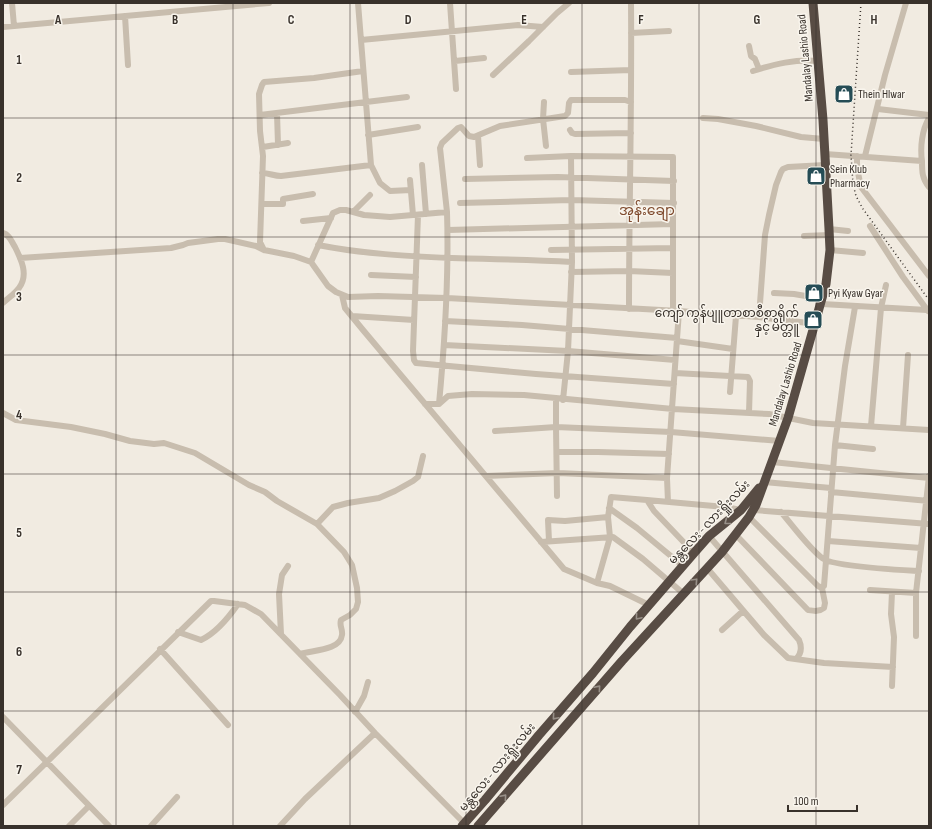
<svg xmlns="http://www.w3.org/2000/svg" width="932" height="829" font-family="'Sofia Sans Condensed','Noto Sans Myanmar',sans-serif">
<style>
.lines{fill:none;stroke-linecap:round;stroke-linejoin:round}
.minor{stroke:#c8bdae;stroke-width:6}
.highway{stroke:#584c44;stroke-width:9}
.rail{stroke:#38312b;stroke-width:1.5;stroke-dasharray:1 3;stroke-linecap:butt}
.oneway{stroke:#989088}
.grid{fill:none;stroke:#38312b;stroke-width:1;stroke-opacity:0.55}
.labels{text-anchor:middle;stroke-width:3;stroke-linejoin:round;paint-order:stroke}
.street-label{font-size:12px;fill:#38312b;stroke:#f9f5ed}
.poi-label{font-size:12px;fill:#38312b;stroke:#f9f5ed;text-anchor:start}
.quarter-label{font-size:14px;fill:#7f4a2d;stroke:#f9f5ed}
.grid-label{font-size:13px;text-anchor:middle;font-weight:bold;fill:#38312b;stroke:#f9f5ed;stroke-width:3;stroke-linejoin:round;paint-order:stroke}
</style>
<rect width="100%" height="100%" fill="#f1ebe1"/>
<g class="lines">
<path class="minor" d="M12,3L14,26
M450,3L456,89
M125,16L128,65
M3,27L269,3
M631,33L669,31
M361,40L518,25L543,27
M749,46L751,56L755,59L759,69
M455,61L484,58
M753,71C775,64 795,59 818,61
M571,72L631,70
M493,75L529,41L557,13L569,3
M544,102L543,119L546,146
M878,109L929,115
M277,113L278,145
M260,115L407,97
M703,118L718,119L756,126L801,137L824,139
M570,130L572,133L575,134L631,133
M368,135L418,127
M478,136L480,165
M263,147L288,143
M825,154L922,161C920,147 922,130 929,118
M857,156V168L861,187L929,276
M865,156L885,75L906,3
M527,158L571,156L673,157V311
M922,161C922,171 922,179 929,187
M371,165L380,183L390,191L411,190
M422,165L426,214
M262,173C269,173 274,176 281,176L371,165L358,3
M465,179L558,177L674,181
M410,180L413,215
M460,203L571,200L674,203
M262,204H283V199L313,194
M353,212L370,195
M418,215L413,351L414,360L416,363L536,374L674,384
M303,221L331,218
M870,226L903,277L928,311
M829,229L848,231
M448,230L673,224
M3,233C10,235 11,241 15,247C21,259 29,275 19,288C15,294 8,298 3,303
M804,236L830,235
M318,245C363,254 407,256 452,258C492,259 532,260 572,262
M264,250L260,242L263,156L260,131L259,94L262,85L264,82L314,78L363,71
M551,250L673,248
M830,250L863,253
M20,258L171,248L183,245L188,243L218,239H225L256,246L264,250L294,256L311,262L328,286L336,292L348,297L378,296L447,298L679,311L759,317L816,324
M311,262L333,213L340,210H346L364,215L390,217L447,212L440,148L442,143L458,128L461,127L469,136L474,137L500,126L565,116L568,113L569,103L571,100H625L631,102
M571,272L629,271L673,273
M371,275L416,277
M774,293L794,294L823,299
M342,295L345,308L363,330L564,569L597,583L610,586L649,605
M822,304L927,310
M629,309C629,207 632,105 631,3
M352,316L414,320
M759,317L765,235L769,215L776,185L781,172L783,169L788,167L825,165
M445,321L522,325L677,338
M677,341L733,349
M444,345L568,351L675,360
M675,373L748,377L750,381L749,413
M730,392L736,316
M556,399V427L671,432L780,441
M563,400L568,351L572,262L571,156
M425,404H439L448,396L472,394L524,395L673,409L769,414L813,423L929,430
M439,404C445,340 449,276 447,212
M3,413L16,420L71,427L105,434L130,441L154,444L164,443L195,453L249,485L265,492L277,501L317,524L344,552L352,565L357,588L358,602L356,609L350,615L341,620C339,626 343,629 342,635C340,651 312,650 300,654
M871,426L881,308L886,285
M903,428L908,355
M495,431L556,427L557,496
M835,445L873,449
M557,452H598L669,454
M772,462L929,478
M486,476L558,473L667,478
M764,482L831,488
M831,492L929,501
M668,502L667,478L679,311
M609,508L637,528L683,566
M754,510L929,524
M781,512C793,526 808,547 822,558C833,567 902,570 919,571
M749,517L818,586L822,588L824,586L835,445L845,366L855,307
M317,524L333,507L348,503L379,498L395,491L413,481L418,477L423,456
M736,535L808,610C814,611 819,612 824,608L825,603L822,588
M709,536L799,640C802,647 802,653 796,659
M549,541L548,520L565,521L608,517
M828,541L921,548
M541,542L613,537L643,559L684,594
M694,553L654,511L647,500L725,507L741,510
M707,568L764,635L788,658L824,663L893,667
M597,583L610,537L608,517L611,497L647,500
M870,590L916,593
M892,592L891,614L894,637L892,686
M722,630L743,611
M178,632L201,640C216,633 229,617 238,604
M281,634L279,594L282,575L288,566
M916,636V593L929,476
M160,649L228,725
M355,712L364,696L368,682
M3,717L109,826
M3,805L211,601H214L245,605L261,614L340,695L375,733L464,823
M69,826L89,806
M151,826L177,797
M280,826L305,799L375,733"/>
<path class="highway" d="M462,826L485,800L539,735L593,673L630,627L694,553L709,536L741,510L759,488
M478,826L622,661L722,552L749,517L756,505L788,418L826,284L830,250L829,229L823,120L813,3"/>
<path class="rail" d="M861,3L851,155L853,184L856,196L863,209L929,300"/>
</g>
<defs><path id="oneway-chevron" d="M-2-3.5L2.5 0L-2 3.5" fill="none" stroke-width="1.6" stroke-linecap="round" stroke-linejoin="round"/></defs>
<g class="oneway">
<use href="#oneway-chevron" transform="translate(727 522) rotate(142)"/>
<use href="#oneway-chevron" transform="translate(695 581) rotate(-47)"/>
<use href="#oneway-chevron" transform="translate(638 617) rotate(130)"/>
<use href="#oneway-chevron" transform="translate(598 688) rotate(-49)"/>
<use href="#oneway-chevron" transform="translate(555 717) rotate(131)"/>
<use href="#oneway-chevron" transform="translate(504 797) rotate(-49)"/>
</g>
<path class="grid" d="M116,3V826M233,3V826M350,3V826M466,3V826M582,3V826M699,3V826M816,3V826M3,118H929M3,237H929M3,355H929M3,474H929M3,592H929M3,711H929"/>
<defs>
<symbol id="shop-square" viewBox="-11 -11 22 22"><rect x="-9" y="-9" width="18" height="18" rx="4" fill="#254c55" stroke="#f9f5ed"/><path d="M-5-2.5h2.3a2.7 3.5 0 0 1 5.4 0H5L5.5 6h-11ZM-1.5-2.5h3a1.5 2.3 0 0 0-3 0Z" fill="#fff"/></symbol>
</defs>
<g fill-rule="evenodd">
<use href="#shop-square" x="833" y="83" width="22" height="22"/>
<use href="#shop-square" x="805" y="165" width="22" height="22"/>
<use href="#shop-square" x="803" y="282" width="22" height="22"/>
<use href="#shop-square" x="802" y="309" width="22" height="22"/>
</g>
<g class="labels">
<g class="street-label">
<text transform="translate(805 58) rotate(-95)" y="4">Mandalay Lashio Road</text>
<text transform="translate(785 384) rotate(-73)" y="4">Mandalay Lashio Road</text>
<text transform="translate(709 522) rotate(-46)" y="4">မန္တလေး - လားရှိုးလမ်း</text>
<text transform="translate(497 767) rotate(-50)" y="4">မန္တလေး - လားရှိုးလမ်း</text>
</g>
<g class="poi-label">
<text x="858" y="98">Thein Hlwar</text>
<text x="830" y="173">Sein Klub<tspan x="830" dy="14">Pharmacy</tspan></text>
<text x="828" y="297">Pyi Kyaw Gyar</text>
<text x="799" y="317" text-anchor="end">ကျော် ကွန်ပျူတာစာစီစာရိုက်<tspan x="799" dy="14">နှင့် မိတ္တူ</tspan></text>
</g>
<g class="quarter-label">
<text x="647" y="215">အုန်းချော</text>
</g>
</g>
<g class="grid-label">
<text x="58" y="24">A</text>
<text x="175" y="24">B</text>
<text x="291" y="24">C</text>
<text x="408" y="24">D</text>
<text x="524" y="24">E</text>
<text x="641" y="24">F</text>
<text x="757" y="24">G</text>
<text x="874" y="24">H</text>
<text x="19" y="64">1</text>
<text x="19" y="182">2</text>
<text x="19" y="301">3</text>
<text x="19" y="419">4</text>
<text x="19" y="537">5</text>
<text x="19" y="656">6</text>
<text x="19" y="774">7</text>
</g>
<rect width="932" height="829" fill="none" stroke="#38312b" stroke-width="8"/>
<path d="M788 805v6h69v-6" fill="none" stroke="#38312b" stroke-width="2"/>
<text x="794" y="805" font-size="12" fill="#38312b" stroke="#f9f5ed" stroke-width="3" paint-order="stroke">100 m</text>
</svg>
